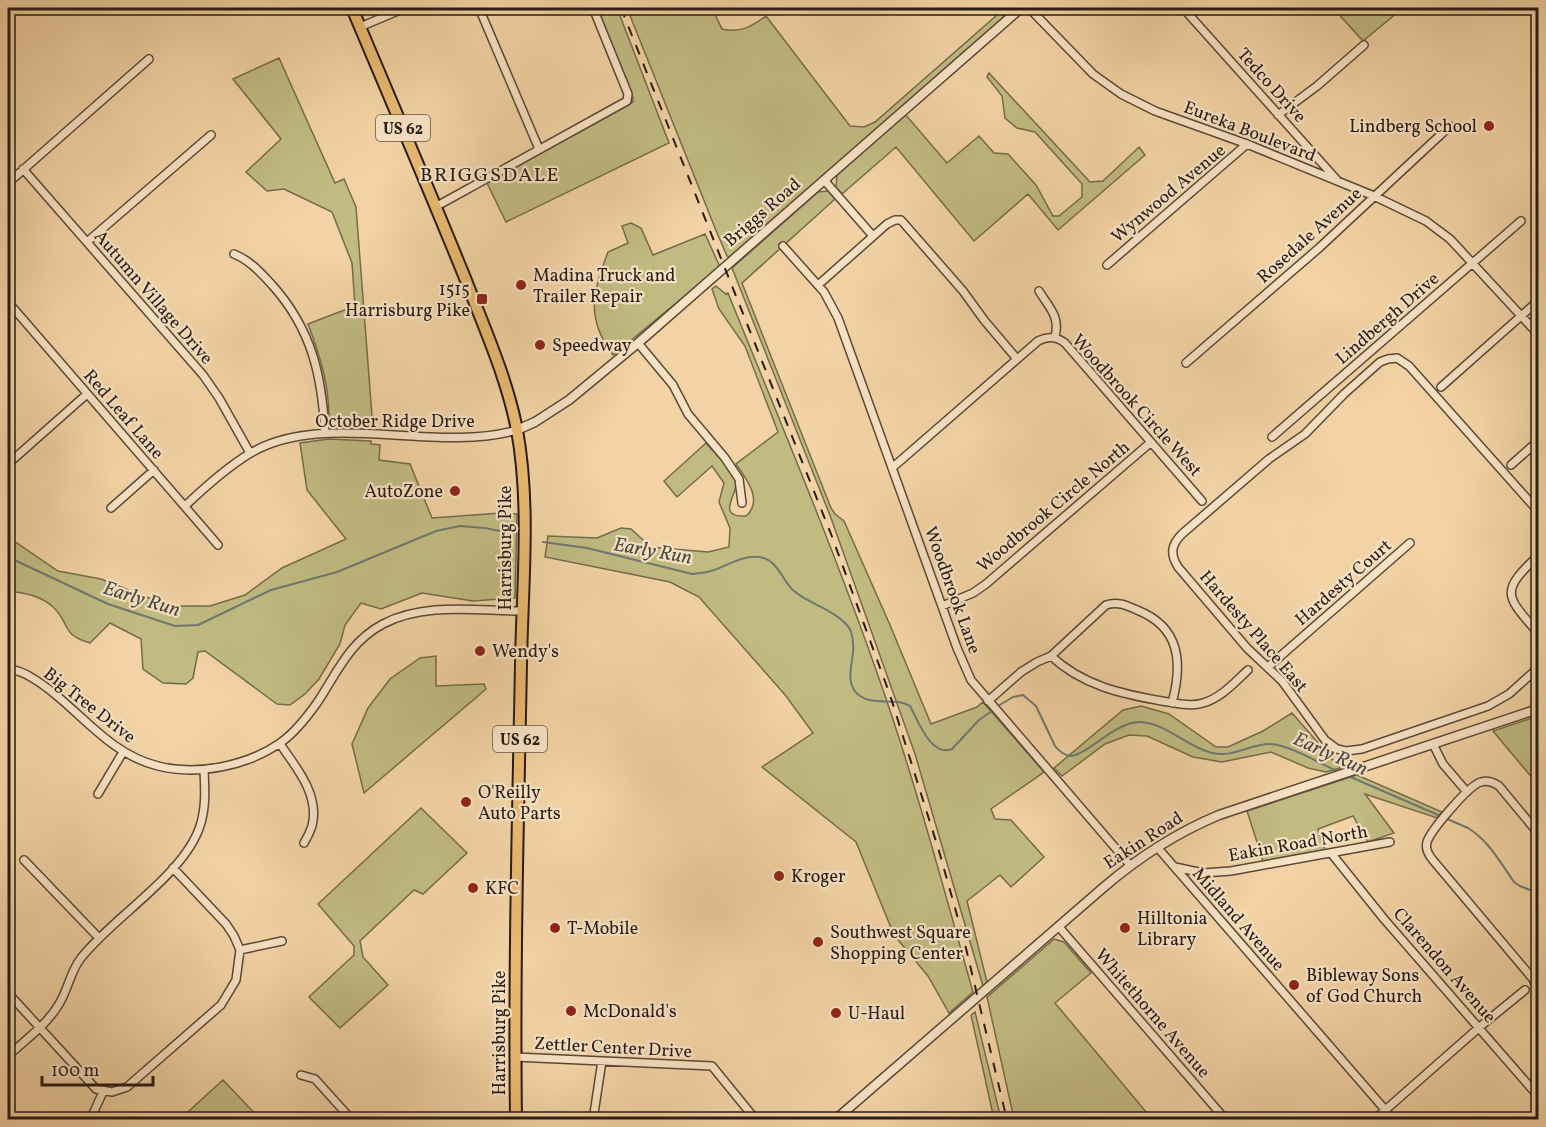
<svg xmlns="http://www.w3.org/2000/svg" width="1546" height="1127" font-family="Vollkorn,serif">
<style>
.green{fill:#c1bb82;stroke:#746b4b;stroke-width:1.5}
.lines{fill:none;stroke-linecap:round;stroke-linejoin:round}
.stream{stroke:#6e7871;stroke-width:2}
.minor-casing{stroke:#5a4938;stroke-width:10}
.tertiary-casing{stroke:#5a4938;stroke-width:11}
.primary-casing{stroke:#271b14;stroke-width:14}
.minor{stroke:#f7e2c4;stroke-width:7}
.tertiary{stroke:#f7e2c4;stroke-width:8}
.primary{stroke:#eaba72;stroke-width:10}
.rail{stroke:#271b14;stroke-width:2;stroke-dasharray:10 10;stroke-linecap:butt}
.poi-dot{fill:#8f2418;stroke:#f7e2c4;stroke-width:2}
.labels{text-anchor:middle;stroke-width:4.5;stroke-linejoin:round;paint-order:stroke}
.shield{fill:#f7e2c4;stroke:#655749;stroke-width:1.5}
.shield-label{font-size:16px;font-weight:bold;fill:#271b14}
.street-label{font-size:18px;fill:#271b14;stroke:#f7e2c4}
.poi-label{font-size:18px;fill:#271b14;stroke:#f7e2c4;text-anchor:start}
.neighbourhood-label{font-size:20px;letter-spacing:1.5px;fill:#271b14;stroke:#f7e2c4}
.water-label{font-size:20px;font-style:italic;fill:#4a4a42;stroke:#f7e2c4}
</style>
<rect width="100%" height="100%" fill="#f3d3a5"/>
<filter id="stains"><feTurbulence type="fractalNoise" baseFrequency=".00333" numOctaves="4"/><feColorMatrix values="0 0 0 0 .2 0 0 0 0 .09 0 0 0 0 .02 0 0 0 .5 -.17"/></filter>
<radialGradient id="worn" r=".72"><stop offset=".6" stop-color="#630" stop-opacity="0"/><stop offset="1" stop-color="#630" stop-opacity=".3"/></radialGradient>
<path class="green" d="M596,8H617L669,143L506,222L487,183L633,102V98Z
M627,8H712L722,29C741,33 751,27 766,16L850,126L864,127L875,122L1005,8H1016L730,257L727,256L717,233Z
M1333,8H1403L1363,41Z
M279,58L335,183L344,179L356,207L373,429C359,429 335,433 329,418C329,384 320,356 308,324L355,306L352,263L332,212L284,189L267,191L246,172L281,139L233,79Z
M989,73L1090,182L1103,181L1139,147L1145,155L1058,230L1028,194L974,241L896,147L842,194L836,187L837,175L905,114L947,163L979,136L994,153L1008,154L1036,185L1053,216H1059L1082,197V184L1035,132L1017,128L1005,118L1002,96L987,77Z
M828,191L835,199L742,283L831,508L835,514L844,521L890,625L931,724L977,707L983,702L1044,772L991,809L995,819L1011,820L1044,857L1011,887L1000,875L967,901L987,982L983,986L915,754L831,518L732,268L818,192Z
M631,223L641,228L653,255L705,234L720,267L613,355C585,318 593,292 608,252L628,243L622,226Z
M716,286L726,294L728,293C781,424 836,554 882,687C917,788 944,890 973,992L949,1013L928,976L894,935L856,842L762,767L813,733L786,696L699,597L670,582L545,557L548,536L597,538L621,528L631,529L651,547L708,552L729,547L730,528L719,502L724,483L712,466L677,497L664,481L706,443C715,454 732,468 736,482C739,492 714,518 746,516C764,501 746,478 736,464L778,432L745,346L719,309L712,289Z
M329,439L371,441V444L380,445L379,460L410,464L432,518L501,513L517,514L515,598L473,601L422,593L381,609L361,603L345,625L340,644L319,679L305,694L290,705L277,704L205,651L198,652L193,678L186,684L163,683L143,669L141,639L110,623L90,643C60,634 71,624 53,607C40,595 24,593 8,591V537L58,571L101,579L154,600L178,606H210L245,595L282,568L346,539L307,490L300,443Z
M436,656V686L484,684L486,689L364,793L352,744L368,708L390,679L420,658Z
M1141,706L1169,714L1216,747H1228L1263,731L1292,713L1340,768L1326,772L1308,768L1271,752L1222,762L1193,757L1147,736L1129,735L1105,744L1062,776L1054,768L1123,710Z
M1538,716V785L1493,731Z
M1357,775L1442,812L1437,818L1365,794L1394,833L1368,842L1353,816L1318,829L1325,850L1263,861L1247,811Z
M421,808L467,853L423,894L414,890L360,941L363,957L388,985L340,1028L309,997L354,955V946L318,904Z
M1054,939L1064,942L1091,973L1055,1003L1152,1119H1014L987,997Z
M975,1012L1001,1119H994L971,1015Z
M223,1080L260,1119H180Z"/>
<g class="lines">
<path class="stream" d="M543,542L587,548L692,574C698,573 705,573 711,571C727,566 742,555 759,557C778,559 782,581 794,591C809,604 831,608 845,623C851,628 853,637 853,644C855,661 842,683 860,696C874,706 895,697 910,706C918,720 931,758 952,749L979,720L993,710
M8,557L108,604L175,626L198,625L271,590L337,572L436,531L460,526L485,528L510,533
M998,706L1013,697L1023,695L1036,706L1055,746C1059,751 1064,755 1070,756C1085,757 1116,721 1140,722C1166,723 1187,747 1212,753C1233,758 1250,744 1270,744C1287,744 1322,764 1338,772
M1346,775L1468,828C1489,841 1500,862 1514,882L1520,886L1538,893"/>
<defs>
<path id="minor" d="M479,8L539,149
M1029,8L1093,74L1121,94L1155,111L1247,144L1374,196L1426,221L1450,239L1538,334
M1183,8L1337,180
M360,27L405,8
M1278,115L1317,86L1364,45
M23,169L203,375L219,398L250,453
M824,180L873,236
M8,183L149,59
M437,206L627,101L628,94L593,8
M87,242L211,135
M783,246L824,292L838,318L957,648L971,680L1130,865
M234,254C251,261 261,273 273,286C312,330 322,376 325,433
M1107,265L1247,144
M818,285L887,224L895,220H901L963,291L984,320L1017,359
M1039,291C1050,309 1060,316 1055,337
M8,302L218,545
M638,343L673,385L688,414L725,458L739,479L742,503
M1186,363L1319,248L1450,126
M1441,387L1538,301
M1272,437L1521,221
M8,464L87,394
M1511,465L1538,441
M892,468L1038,341C1048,336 1056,336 1065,343L1202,501
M185,506C205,487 226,468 249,454C323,409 433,454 517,430
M111,508L154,470
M1538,511L1409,366L1397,358L1388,359L1380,362L1344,394L1305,434L1269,459L1182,534C1171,545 1170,554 1178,567L1247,648L1282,681L1325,740L1337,749L1346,751L1362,749L1488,706L1509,694L1538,668
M1538,556C1499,592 1506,596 1538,633
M942,606L973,593L986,584L1150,443
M1051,656C1082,685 1121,694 1162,701C1175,703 1191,707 1203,703C1221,698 1235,682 1248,670
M1268,667L1410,543
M8,668C14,670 23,672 29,676C75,702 104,753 158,766C197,776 247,766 280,743C295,733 307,717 317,703C337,673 349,642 383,624C425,602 476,611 522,611
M988,701L1021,672L1037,662L1051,656L1106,605C1117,601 1126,605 1137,610C1180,627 1183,662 1172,703
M280,744C296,767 320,795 312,826C310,832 307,838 304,843
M1433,744L1443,764L1467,792
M98,794L123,752
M1538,833L1499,786C1493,782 1488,780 1481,782C1469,785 1431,830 1427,842C1425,849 1428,854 1432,859L1533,979L1538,991
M1157,847L1394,1120
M1331,853L1384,919L1538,1096
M24,860L99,938
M1175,867L1203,873L1231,871L1390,842
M1059,927L1226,1120
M240,950L282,941
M8,993L96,1089L112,1092L127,1087L221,1005L236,980L240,950L234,936L226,924L173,868
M8,1056C25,1040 47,1025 59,1004C68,990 70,972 81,958C113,917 184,875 200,826C206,808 205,789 204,771
M515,1057L712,1066L756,1120
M301,1075L315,1079L352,1120
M90,1120L103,1092
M593,1120L602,1061
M1374,1120L1482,1025L1525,990"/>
<path id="tertiary" d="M517,430L535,422L569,400L638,343L1021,8
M835,1120L1104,887C1139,857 1176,833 1219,815L1538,709"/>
<path id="primary" d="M352,8C390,98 428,187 465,278C484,327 507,378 517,430C531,507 522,588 521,665C518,817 514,968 516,1120"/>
</defs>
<use href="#minor" class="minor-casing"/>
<use href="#tertiary" class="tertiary-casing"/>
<use href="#primary" class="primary-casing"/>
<use href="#minor" class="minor"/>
<use href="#tertiary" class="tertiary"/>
<use href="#primary" class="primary"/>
<path class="rail" d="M621,8L831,534L890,695L939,851L964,940L1007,1120"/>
</g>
<g class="poi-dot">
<circle cx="1489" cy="126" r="6"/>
<circle cx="521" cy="285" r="6"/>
<rect x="476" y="293" width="12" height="12" rx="3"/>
<circle cx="540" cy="345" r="6"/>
<circle cx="455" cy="491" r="6"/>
<circle cx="480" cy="651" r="6"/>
<circle cx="466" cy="802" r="6"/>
<circle cx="779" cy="876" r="6"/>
<circle cx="473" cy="888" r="6"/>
<circle cx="555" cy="928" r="6"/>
<circle cx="1125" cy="928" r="6"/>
<circle cx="818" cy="942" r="6"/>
<circle cx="1294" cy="985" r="6"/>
<circle cx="571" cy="1011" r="6"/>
<circle cx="836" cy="1013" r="6"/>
</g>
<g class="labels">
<g class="shield">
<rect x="376" y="115" width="54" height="26" rx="4.5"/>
<rect x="493" y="726" width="54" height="26" rx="4.5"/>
</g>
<g class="shield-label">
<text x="403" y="134">US 62</text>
<text x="520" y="745">US 62</text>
</g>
<g class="street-label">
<text transform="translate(1272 85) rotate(48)" y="6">Tedco Drive</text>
<text transform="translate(1250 131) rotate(21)" y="6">Eureka Boulevard</text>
<text transform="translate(1168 193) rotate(-40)" y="6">Wynwood Avenue</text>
<text transform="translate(762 212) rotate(-41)" y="6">Briggs Road</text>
<text transform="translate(1309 235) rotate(-42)" y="6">Rosedale Avenue</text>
<text transform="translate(154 297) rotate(49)" y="6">Autumn Village Drive</text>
<text transform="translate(1387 318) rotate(-41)" y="6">Lindbergh Drive</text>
<text transform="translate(1137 405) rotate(48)" y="6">Woodbrook Circle West</text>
<text transform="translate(124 414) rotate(49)" y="6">Red Leaf Lane</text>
<text x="395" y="427">October Ridge Drive</text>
<text transform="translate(1053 506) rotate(-40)" y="6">Woodbrook Circle North</text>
<text transform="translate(505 548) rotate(-90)" y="6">Harrisburg Pike</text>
<text transform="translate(1343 582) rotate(-41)" y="6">Hardesty Court</text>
<text transform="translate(953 590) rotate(70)" y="6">Woodbrook Lane</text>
<text transform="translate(1254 631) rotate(49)" y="6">Hardesty Place East</text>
<text transform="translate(90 705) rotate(38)" y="6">Big Tree Drive</text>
<text transform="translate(1143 840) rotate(-33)" y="6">Eakin Road</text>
<text transform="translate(1298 843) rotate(-10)" y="6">Eakin Road North</text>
<text transform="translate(1239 919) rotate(49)" y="6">Midland Avenue</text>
<text transform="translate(1445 965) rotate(49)" y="6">Clarendon Avenue</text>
<text transform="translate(1153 1013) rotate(49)" y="6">Whitethorne Avenue</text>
<text transform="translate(499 1033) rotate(-90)" y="6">Harrisburg Pike</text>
<text transform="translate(613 1047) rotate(3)" y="6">Zettler Center Drive</text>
</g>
<g class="poi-label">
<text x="1477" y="132" text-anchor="end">Lindberg School</text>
<text x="533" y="281">Madina Truck and<tspan x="533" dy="21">Trailer Repair</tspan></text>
<text x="470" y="295" text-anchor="end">1515<tspan x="470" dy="21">Harrisburg Pike</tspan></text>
<text x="552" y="351">Speedway</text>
<text x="443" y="497" text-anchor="end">AutoZone</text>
<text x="492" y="657">Wendy's</text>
<text x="478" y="798">O'Reilly<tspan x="478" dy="21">Auto Parts</tspan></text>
<text x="791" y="882">Kroger</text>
<text x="485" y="894">KFC</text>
<text x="1137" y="924">Hilltonia<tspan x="1137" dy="21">Library</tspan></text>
<text x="567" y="934">T-Mobile</text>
<text x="830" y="938">Southwest Square<tspan x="830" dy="21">Shopping Center</tspan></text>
<text x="1306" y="981">Bibleway Sons<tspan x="1306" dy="21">of God Church</tspan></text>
<text x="583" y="1017">McDonald's</text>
<text x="848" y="1019">U-Haul</text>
</g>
<g class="neighbourhood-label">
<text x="490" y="181">BRIGGSDALE</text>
</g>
<g class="water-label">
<text transform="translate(653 550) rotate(10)" y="7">Early Run</text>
<text transform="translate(142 598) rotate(17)" y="7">Early Run</text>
<text transform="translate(1331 753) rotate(24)" y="7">Early Run</text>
</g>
</g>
<rect width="1546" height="1127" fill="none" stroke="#f3d3a5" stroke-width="30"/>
<rect x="9" y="9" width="1528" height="1109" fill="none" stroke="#271b14" stroke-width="3"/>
<rect x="15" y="15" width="1516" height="1097" fill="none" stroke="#271b14" stroke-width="1.5"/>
<path d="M42 1076v9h111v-9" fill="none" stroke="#271b14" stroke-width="3"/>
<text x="51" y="1076" font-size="18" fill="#271b14" stroke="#f7e2c4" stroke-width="4.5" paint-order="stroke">100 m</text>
<rect width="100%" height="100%" filter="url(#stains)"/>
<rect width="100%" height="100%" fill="url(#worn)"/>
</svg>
